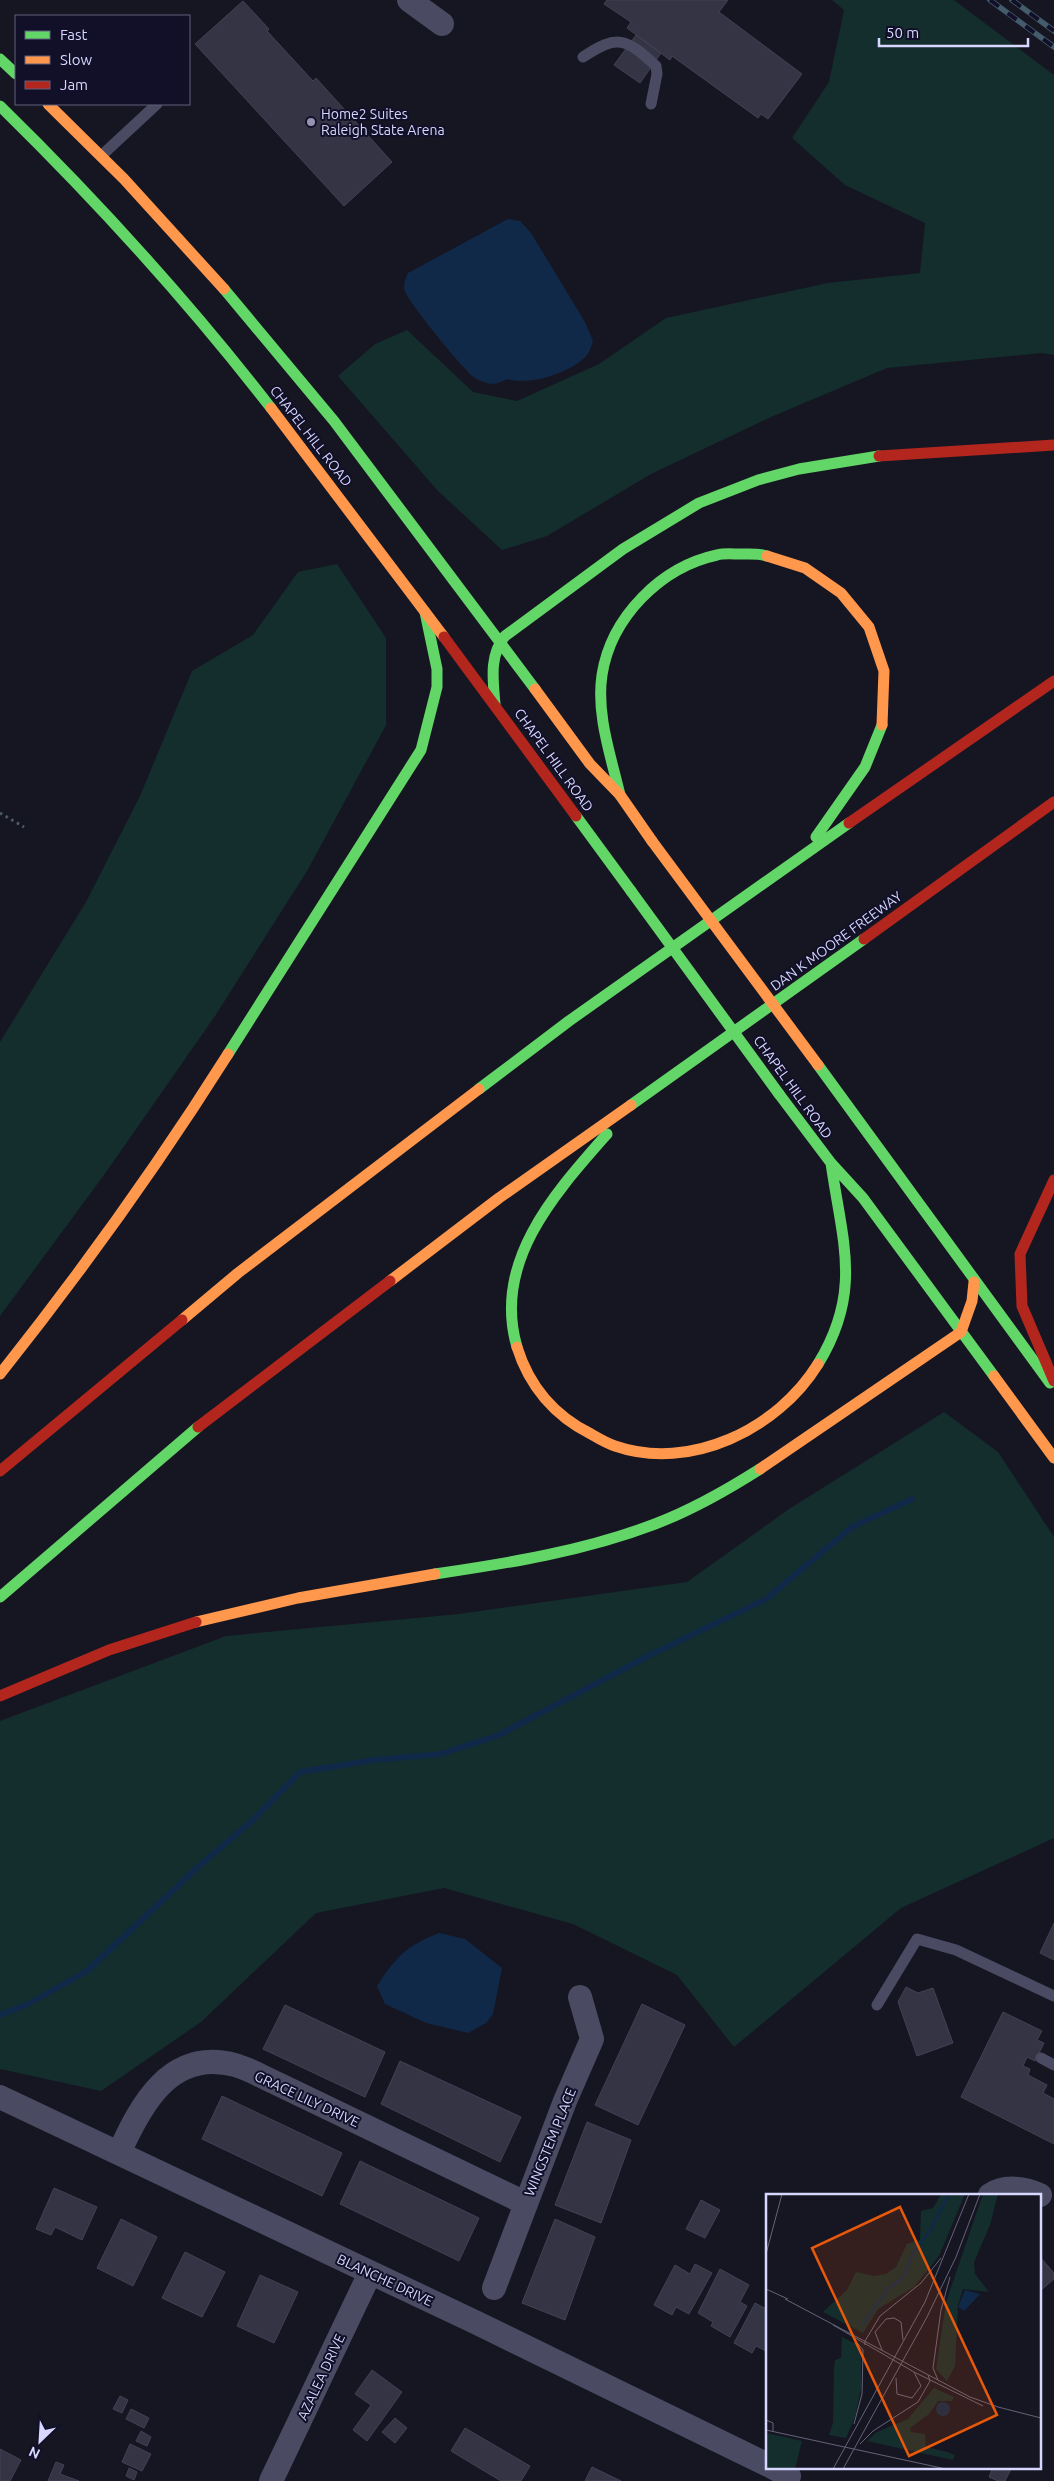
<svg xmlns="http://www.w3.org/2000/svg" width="1054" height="2481" font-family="Ubuntu,sans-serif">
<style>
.green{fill:#132e2c}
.water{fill:#102949}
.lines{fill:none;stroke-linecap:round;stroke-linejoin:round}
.stream{stroke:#102949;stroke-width:6}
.building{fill:#343444;stroke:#434155}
.path{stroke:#4c5c69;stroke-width:3;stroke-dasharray:2.5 4;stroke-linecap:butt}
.lane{stroke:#4a4b63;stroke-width:11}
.street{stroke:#4a4b63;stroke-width:24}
.fast{stroke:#63d668;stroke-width:11}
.slow{stroke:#ff974d;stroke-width:11}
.jam{stroke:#b3261e;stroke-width:11}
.rail-casing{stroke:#435c6b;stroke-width:5.5}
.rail{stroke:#121028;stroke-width:4;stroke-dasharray:11;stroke-linecap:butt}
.fast-bridge{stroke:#63d668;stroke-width:11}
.slow-bridge{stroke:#ff974d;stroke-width:11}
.poi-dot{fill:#9493b2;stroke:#121028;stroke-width:2}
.labels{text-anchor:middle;stroke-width:4;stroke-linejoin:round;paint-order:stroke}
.poi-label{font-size:14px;fill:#d8d7ff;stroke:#121028;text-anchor:start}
.street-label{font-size:14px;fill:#d8d7ff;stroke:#121028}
.inset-river{fill:none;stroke:#102949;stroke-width:2.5}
.inset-road{fill:none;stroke:#64637a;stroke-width:1}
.view{fill:#e8590c;fill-opacity:0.15;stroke:#e8590c;stroke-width:2.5}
.inset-edge{fill:none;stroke:#d8d7ff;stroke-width:2.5}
</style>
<rect width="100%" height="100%" fill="#161622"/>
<path class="green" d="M832,0H954L1054,75V355L1042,353L887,368L771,417L651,474L547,536L502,550L438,491L338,376L375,344L407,330L473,392L517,401L599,364L666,318L828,283L920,273L925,223L845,185L792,138L829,82L844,10Z
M337,564L386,638V725L307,871L215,1016L104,1175L0,1316V1042L86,902L140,796L192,671L253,635L298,572Z
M944,1412L998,1452L1054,1537V1838L901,1908L734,2047L677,1975L573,1924L444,1888L316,1913L201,2022L101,2091L0,2069V1721L226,1636L459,1614L687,1582L789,1509Z"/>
<path class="water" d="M508,219L520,221L531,233L585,322L593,341C591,346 590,352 587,355C571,373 530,386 507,379C496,386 487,385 475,378C466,373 408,302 405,291C403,284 405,280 408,273Z
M439,1933L465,1939L502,1968L493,2014L486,2023L468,2033L426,2023L385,2004L377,1986C396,1957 406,1946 439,1933Z"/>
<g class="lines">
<path class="stream" d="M0,2015L28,2004L87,1971L198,1867L254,1819L300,1772L374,1760L441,1754L499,1735L648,1656L766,1599L852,1527L912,1499"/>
</g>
<path class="building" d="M607,0H728L719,12L802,74L768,119L761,114L758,118L672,56L670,60L627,28L631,22L604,4Z
M243,1L269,29L267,31L313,81L316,78L392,162L344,206L195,44Z
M636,35L661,53L640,83L614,65Z
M1054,1923V1960L1040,1953Z
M906,1987L918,1993L933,1988L953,2043L917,2056L898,2002Z
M642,2004L685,2025L638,2125L595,2105Z
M285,2005L385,2052L365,2097L263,2049Z
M1003,2012L1042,2031L1037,2040L1044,2043L1035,2061L1027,2057L1023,2066L1030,2069L1028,2075L1047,2085L1043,2093L1054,2099V2144L961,2097Z
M400,2061L521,2117L500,2162L381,2104Z
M222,2096L342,2153L322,2196L202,2139Z
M587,2122L631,2140L601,2223L555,2205Z
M360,2161L479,2218L459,2261L340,2204Z
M54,2188L97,2207L82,2240L55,2227L51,2235L36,2229Z
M701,2200L720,2210L705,2238L686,2229Z
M121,2219L157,2237L133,2286L97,2268Z
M555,2219L595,2237L565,2320L522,2303Z
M185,2252L225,2272L202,2317L162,2298Z
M1040,2257L1054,2273V2279L1040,2291Z
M695,2264L712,2273L689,2314L676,2307L672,2315L654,2305L675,2265L690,2274Z
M720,2269L749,2285L740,2302L747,2306L730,2337L711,2326L713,2322L698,2313Z
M260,2275L298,2292L274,2343L237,2326Z
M755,2303L768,2310V2352L756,2346L752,2353L734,2343Z
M372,2370L402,2392L367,2441L353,2430L371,2405L355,2394Z
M120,2396L128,2400L122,2413L113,2409Z
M131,2409L149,2418L144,2428L126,2419Z
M395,2418L407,2428L395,2443L382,2432Z
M465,2428L530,2466L521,2481H501L451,2451Z
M141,2431L151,2437L147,2446L136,2441Z
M130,2444L151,2454L142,2471L122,2462Z
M0,2449L21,2460L10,2481H0Z
M56,2462L64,2465L60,2474L79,2481H48Z
M592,2467L621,2481H585Z
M993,2467H1012L1005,2481H998L989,2477Z
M129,2468L137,2472L134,2480L126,2476Z"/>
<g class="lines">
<path class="path" d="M0,813L24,827"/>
<path class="lane" d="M583,57C617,34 626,38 656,66L657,74L651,104
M101,156L157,104
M877,2005L917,1939L956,1950L1054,1996
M1041,2058L1054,2065"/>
<path class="street" d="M409,0L442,24
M0,2097L475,2322L768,2465
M119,2153C141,2104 171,2048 235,2065C250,2069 264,2078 278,2084L525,2203
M990,2195C1004,2185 1025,2188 1040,2195
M494,2288L565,2101L592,2039L580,1997
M772,2467L789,2476
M271,2481L370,2273"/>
<path class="fast" d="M0,59L16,74
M0,106C97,201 188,301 271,408
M224,289L334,421L535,689
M495,704C493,680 489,655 505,636L623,549L699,503L758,480L799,469L879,456
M620,795C611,756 596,715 602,675C611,617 661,567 717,555C724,553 733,554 740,554C749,554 758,553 767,556
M576,816L631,891
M816,837L865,767L882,725
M228,1054L421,750L437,687V669L425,612
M818,1065L1050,1383
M479,1089L569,1021L849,823
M779,1094L831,1163L863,1198L994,1376
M631,1105L864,939
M517,1347C492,1262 555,1193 607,1134
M818,1364C863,1291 842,1241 831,1163
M435,1574C510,1563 584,1551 655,1524C692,1510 727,1490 760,1469
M0,1597L198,1427"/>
<path class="slow" d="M48,104L124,179L224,289
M271,408L444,637
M767,556L805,568L841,593L869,627L884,671L882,725
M535,689L590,764L620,795L652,841
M390,1281L499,1198L631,1105
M182,1320L238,1273L479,1089
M517,1347C529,1386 555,1416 591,1434C598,1438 606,1443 615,1446C690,1472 778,1429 818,1364
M0,1374C82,1271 158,1165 228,1054
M994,1376L1054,1458
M760,1469L961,1332L972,1301L974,1282
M196,1622L298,1598L435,1574"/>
<path class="jam" d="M879,456L1054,445
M444,637L576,816
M849,823L1054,681
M864,939L1054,802
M1054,1180L1020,1254L1022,1306L1054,1381
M198,1427L390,1281
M0,1471L182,1320
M0,1696L109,1650L196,1622"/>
<defs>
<path id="rail" d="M990,0L1054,47
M1012,0L1054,31"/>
</defs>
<use href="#rail" class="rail-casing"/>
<use href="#rail" class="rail"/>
<path class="fast-bridge" d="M631,891L779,1094"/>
<path class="slow-bridge" d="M652,841L818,1065"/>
</g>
<circle class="poi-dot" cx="311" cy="122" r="5"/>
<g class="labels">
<g class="poi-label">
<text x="321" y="119">Home2 Suites<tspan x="321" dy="16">Raleigh State Arena</tspan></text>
</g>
<g class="street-label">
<text transform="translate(311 436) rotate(52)" y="5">CHAPEL HILL ROAD</text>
<text transform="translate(554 760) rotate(54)" y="5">CHAPEL HILL ROAD</text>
<text transform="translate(836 941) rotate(-36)" y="5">DAN K MOORE FREEWAY</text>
<text transform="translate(793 1087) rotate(54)" y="5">CHAPEL HILL ROAD</text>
<text transform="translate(307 2099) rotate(25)" y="5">GRACE LILY DRIVE</text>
<text transform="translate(550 2142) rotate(-68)" y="5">WINGSTEM PLACE</text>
<text transform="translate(385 2280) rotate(25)" y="5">BLANCHE DRIVE</text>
<text transform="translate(321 2377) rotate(-65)" y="5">AZALEA DRIVE</text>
</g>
</g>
<g transform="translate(766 2194)">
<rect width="275" height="275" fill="#161622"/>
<path d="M175,0H199L173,62L148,93L112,115L97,139L57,118L81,96L90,78L108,82L120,80L130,73L141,50L154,46L155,17L167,14ZM217,0H232L224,31L208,68L209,80L223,98L197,95L192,111L189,172L181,187L170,175L180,108ZM76,143L90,150L95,163V195L89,223L80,244L63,241L67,229L68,173L69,166L75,164ZM168,194L188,203L186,207H172L163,220L144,234L145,238L159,240L160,253L181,258L189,261L187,266L101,247L111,238L142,225ZM0,239L36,247L29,275H0Z" fill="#132e2c"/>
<path d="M199,96L214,100L198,117L192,113ZM170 215a7 7 0 1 1 14 0a7 7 0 1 1-14 0Z" fill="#102949"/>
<path class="inset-river" d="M96,131L122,95L137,84L147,59L165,35L183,0"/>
<path class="inset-road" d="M0,60L16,0M0,95L22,105M19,105L204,203L232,213L275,224M67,131L148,178L217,212M88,145L97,156L96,200L88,230M99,151V147L114,122L155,89L175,64M116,156L109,138L120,125L128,124L135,128L137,146M130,184L131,200L146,204L155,192L148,178M172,186L167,174L175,116L184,83M0,226L7,229V238M0,236L180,275M94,250L107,237L152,208L164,187L162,181M67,275L159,108L203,0M77,275L161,123L190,63L214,0"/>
<path class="view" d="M134,13L231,221L143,262L46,54Z"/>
<rect width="275" height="275" class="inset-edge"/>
</g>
<rect x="15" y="15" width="175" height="90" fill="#121028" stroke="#61607e"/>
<rect x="25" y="31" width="25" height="8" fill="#63d668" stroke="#61607e"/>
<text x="60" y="40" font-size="15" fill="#d8d7ff">Fast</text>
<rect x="25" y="56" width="25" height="8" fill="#ff974d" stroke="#61607e"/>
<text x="60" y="65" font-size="15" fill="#d8d7ff">Slow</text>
<rect x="25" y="81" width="25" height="8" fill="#b3261e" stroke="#61607e"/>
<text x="60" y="90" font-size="15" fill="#d8d7ff">Jam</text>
<g transform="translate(40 2441) rotate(205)" stroke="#121028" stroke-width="4" paint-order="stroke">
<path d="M0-4L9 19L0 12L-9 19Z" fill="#d8d7ff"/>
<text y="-8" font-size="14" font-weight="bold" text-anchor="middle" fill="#d8d7ff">N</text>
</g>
<path d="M879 38v8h149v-8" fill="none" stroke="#d8d7ff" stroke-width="2.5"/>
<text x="886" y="38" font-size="15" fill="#d8d7ff" stroke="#121028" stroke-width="4" paint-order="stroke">50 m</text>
</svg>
